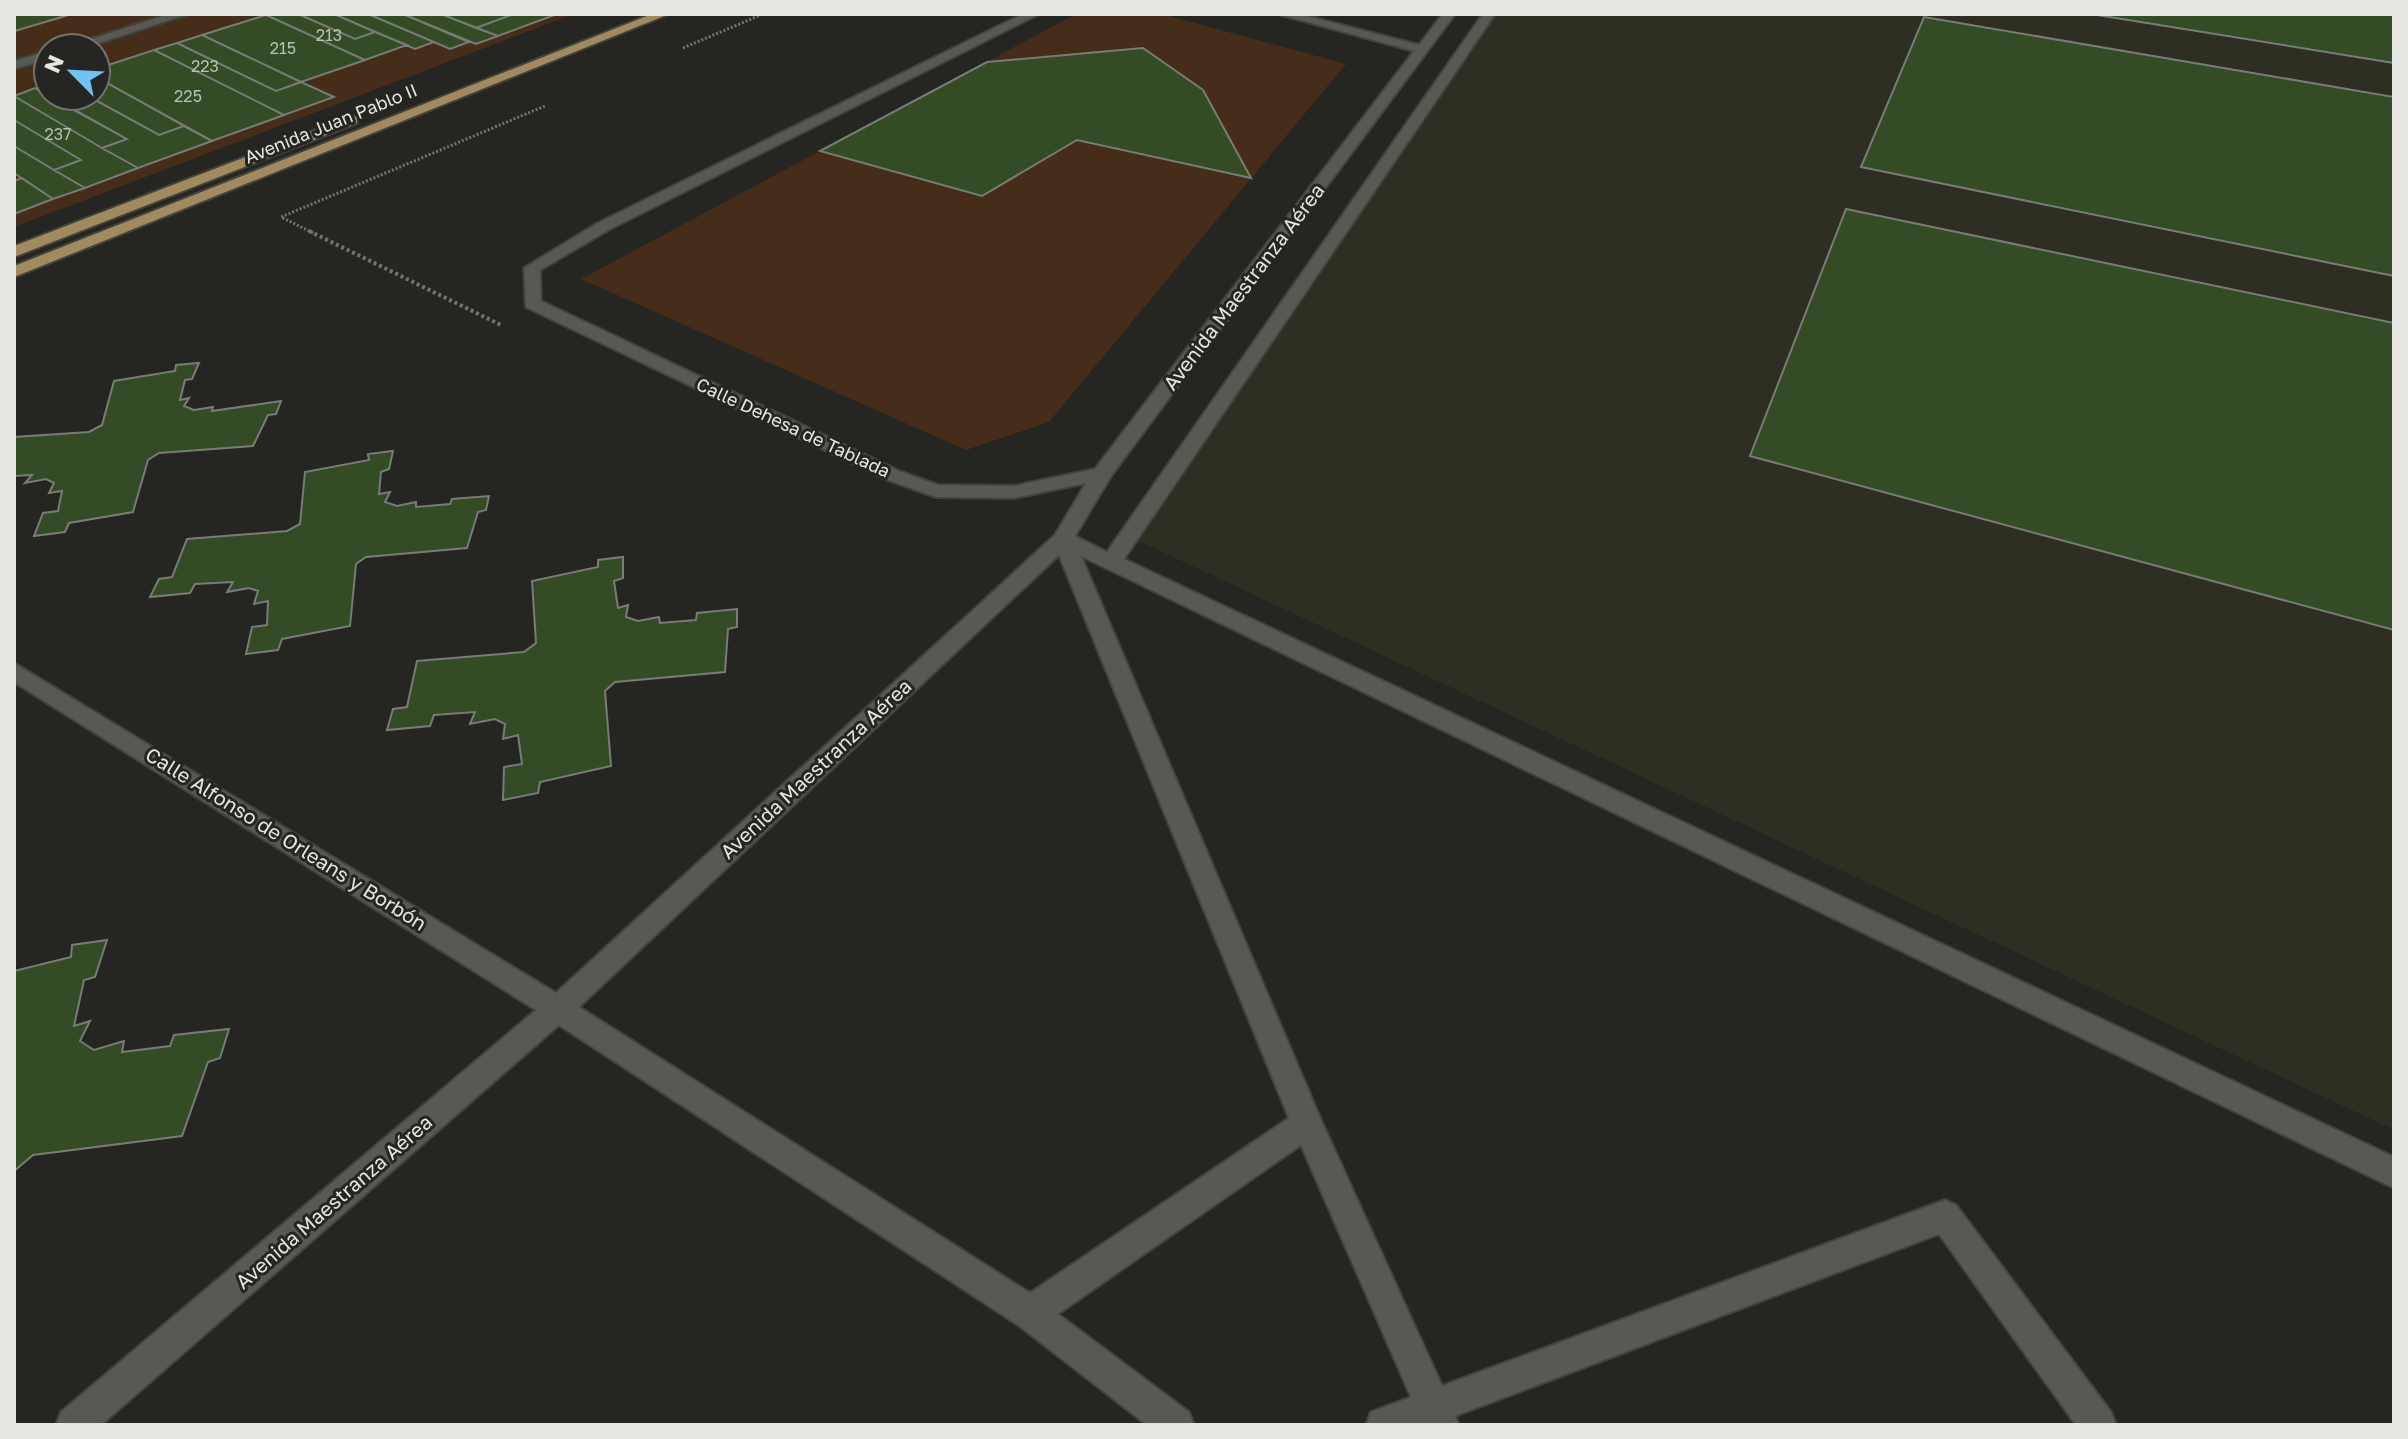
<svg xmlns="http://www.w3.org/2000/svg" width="2408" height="1439" font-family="'Golos Text',sans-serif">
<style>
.built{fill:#2e2e23}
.green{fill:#452d1a;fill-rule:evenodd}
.building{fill:#334c25;stroke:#787b77;stroke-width:2}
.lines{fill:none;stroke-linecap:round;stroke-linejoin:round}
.minor-casing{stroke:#42423e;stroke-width:4}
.major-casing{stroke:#42423e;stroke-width:4}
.path-far1{stroke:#73736f;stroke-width:3;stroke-dasharray:2 2;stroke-linecap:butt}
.path{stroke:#73736f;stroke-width:4;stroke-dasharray:3 3;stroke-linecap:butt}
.minor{fill:#595954;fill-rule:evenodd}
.major{fill:#a18b5c;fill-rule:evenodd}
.labels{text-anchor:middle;stroke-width:6;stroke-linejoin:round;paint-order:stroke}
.number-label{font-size:16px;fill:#b8bfb3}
.far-street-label{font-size:18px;fill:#e5e5e2;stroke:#252521}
.street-label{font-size:20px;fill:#e5e5e2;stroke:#252521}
</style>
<rect width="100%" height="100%" fill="#252521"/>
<path class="built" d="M1493,14H2394V1130L1124,534Z"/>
<path class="green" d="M14,14H574L14,227ZM48,48H96V96H48Z
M1076,14H1162L1346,64L1049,422L966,450L581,279Z"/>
<path class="building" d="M14,14H60L65,16L15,31Z
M298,14L355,39L375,32L407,45L365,60L266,15Z
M298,14H334L375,32L355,39Z
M334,14H368L434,42L415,49Z
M368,14H403L469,42L450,49Z
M403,14H441L498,36L476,44Z
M441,14H509L511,15L476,28Z
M557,14L498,36L476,28L514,14Z
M2091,14H2394V63Z
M266,15L365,60L301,82L202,35Z
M1924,17L2394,97V276L1861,167Z
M202,35L301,82L276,91L177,43Z
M177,43L276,91L301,82L334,97L284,115L154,50Z
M1143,48L1203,90L1251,178L1077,140L982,196L820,151L987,62Z
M154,50L284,115L212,141L96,77V69Z
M96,77L184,126L159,135L88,96H96Z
M35,88L48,96L127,139L102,148L14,96Z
M14,96L102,148L138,168L85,188L54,170L81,160L14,120Z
M50,96H88L159,135L184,126L212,141L138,168L102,148L127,139Z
M14,120L81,160L54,170L14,146Z
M14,146L54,170L85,188L53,199L14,173Z
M22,178L53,199L14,214V181Z
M1846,209L2394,323V630L1750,456Z
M199,363L192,379L185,380L180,400L189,398L184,406L194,410L213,407L212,411L281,401L276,414L268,415L253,446L159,453L148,460L133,512L69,523L65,532L34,536L43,513L58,511L62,491L49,493L54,483L46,479L25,483L32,475L14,476V437L89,432L102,425L114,381L175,371L176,365Z
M393,451L389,469L381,472L379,494L390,492L385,502L397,506L416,502V507L450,504L452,499L489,496L486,510L478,512L467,548L366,557L356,564L350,626L282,639L278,650L246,654L252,627L267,625L268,601L254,604L258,591L249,588L227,592L233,582L195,584L190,593L150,597L159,579L172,577L187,539L287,531L300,524L305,472L369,460L368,454Z
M623,557V578L614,581L618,608L628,605L626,617L638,621L659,617L660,623L696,620L697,613L737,609V627L728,629L725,672L615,682L605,691L611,766L540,782L538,793L503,800L504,767L522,764L518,735L503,739L505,724L495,719L470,724L475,712L434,715L430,726L387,730L393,709L407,707L417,661L524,652L536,643L532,581L598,567V560Z
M107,940L95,977L84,980L74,1026L90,1021L80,1041L94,1050L124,1041L122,1052L170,1046L174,1035L229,1029L220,1058L208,1062L182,1136L33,1155L14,1171V971L71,957L72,945Z"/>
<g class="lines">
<defs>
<path id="minor" d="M169,14H188L84,48H63Z
M1023,14H1039L610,229L540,270L541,301L899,471L938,485L1014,486L1095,469L1414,51L1278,14H1299L1419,45L1443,14H1455L1111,476L1075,536L1107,552L1483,14H1495L1124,559L2394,1157V1188L1081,556L1321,1120L1442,1386L1945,1200L1956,1205L2111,1412L2116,1425H2076L1939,1234L1455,1416L1459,1425H1366L1371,1412L1411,1397L1301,1145L1058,1314L1189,1412L1194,1425H1147L1018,1325L559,1025L101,1425H56L61,1412L536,1010L14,682V663L556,993L1055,535L1086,483L1014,498L936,497L885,479L526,307L524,268L598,223ZM1059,555L1289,1118L1030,1293L579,1007Z
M48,51V59L14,69V61Z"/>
<path id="major" d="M652,14H669L14,277V266Z
M352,116L357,117V123L14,257V246Z"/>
</defs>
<use href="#minor" class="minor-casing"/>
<use href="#major" class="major-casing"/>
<path class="path-far1" d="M683,48L763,14
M313,233L281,217L545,106"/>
<path class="path" d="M309,231L503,326"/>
<use href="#minor" class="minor"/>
<use href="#major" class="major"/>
</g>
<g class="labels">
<g class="number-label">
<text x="329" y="41">213</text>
<text x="283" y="54">215</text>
<text x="205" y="72">223</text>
<text x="188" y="102">225</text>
<text x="58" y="140">237</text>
</g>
<g class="far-street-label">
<text transform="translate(331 124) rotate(-22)" y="6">Avenida Juan Pablo II</text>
<text transform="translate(793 428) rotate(25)" y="6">Calle Dehesa de Tablada</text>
</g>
<g class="street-label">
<text transform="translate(1244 287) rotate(-53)" y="7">Avenida Maestranza Aérea</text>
<text transform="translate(816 769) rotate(-43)" y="7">Avenida Maestranza Aérea</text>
<text transform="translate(286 839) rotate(32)" y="7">Calle Alfonso de Orleans y Borbón</text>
<text transform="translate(334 1202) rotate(-41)" y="7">Avenida Maestranza Aérea</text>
</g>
</g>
<rect width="2408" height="1439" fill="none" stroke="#e5e5e2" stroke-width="32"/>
<g transform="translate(72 72) rotate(294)"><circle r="38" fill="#252521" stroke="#72726e" stroke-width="2"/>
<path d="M0-6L14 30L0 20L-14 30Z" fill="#70c2f4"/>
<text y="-12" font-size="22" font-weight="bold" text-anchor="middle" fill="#e5e5e2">N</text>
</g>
</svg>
